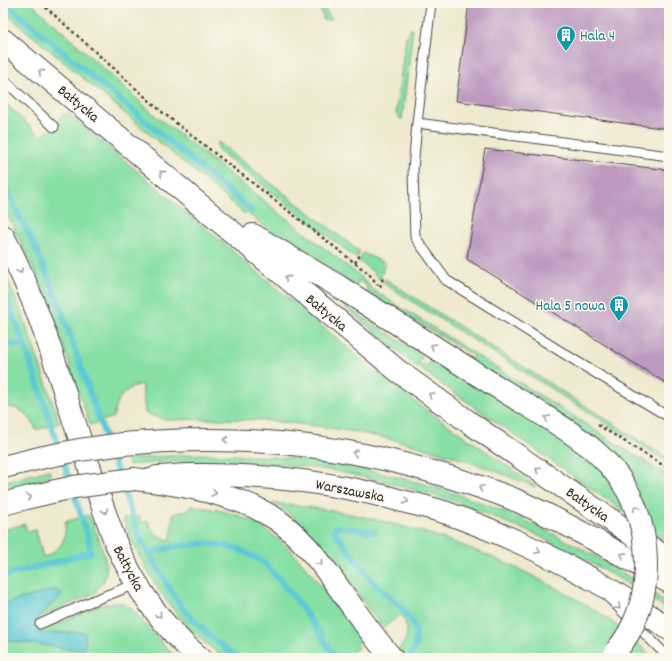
<svg xmlns="http://www.w3.org/2000/svg" width="672" height="661" font-family="Dekko,sans-serif">
<style>
.green{fill:#86dfa5;stroke:#588568}
.water{fill:#5dc9d5;stroke:#447a80}
.lines{fill:none;stroke-linecap:round;stroke-linejoin:round}
.stream{stroke:#5dc9d5;stroke-width:6}
.building{fill:#bc9ac0}
.lane-casing{stroke:#484844;stroke-width:11}
.secondary-casing{stroke:#484844;stroke-width:24}
.primary-casing{stroke:#484844;stroke-width:24}
.path{stroke:#484844;stroke-width:2.5;stroke-dasharray:3 3;stroke-linecap:butt}
.lane{stroke:#fff;stroke-width:9}
.secondary{stroke:#fff;stroke-width:22}
.primary{stroke:#fff;stroke-width:22}
.secondary-bridge-casing{stroke:#484844;stroke-width:24;stroke-linecap:butt}
.primary-bridge-casing{stroke:#484844;stroke-width:24;stroke-linecap:butt}
.secondary-bridge{stroke:#fff;stroke-width:22}
.primary-bridge{stroke:#fff;stroke-width:22}
.oneway{stroke:#a0a0a0}
.labels{text-anchor:middle;stroke-width:3;stroke-linejoin:round;paint-order:stroke}
.culture-label{font-size:15px;fill:#0d838f;stroke:#fbf7ec;text-anchor:start}
.street-label{font-size:15px;fill:#2b2b2b;stroke:#fbf7ec}
</style>
<rect width="100%" height="100%" fill="#fbf7ec"/>
<filter id="ink" filterUnits="userSpaceOnUse"><feTurbulence type="fractalNoise" baseFrequency=".025" numOctaves="2"/><feDisplacementMap in="SourceGraphic" scale="8" xChannelSelector="R" yChannelSelector="G"/><feConvolveMatrix kernelMatrix="1 2 1 2 8 2 1 2 1" color-interpolation-filters="sRGB"/></filter>
<filter id="wash" filterUnits="userSpaceOnUse"><feTurbulence type="fractalNoise" baseFrequency=".012" numOctaves="4" result="noise"/><feDisplacementMap in="SourceGraphic" scale="16" xChannelSelector="R" yChannelSelector="G"/><feGaussianBlur stdDeviation="0.9" result="paint"/><feColorMatrix in="noise" values="0 0 0 0 0 0 0 0 0 0 0 0 0 0 0 0 0 1.4 0 .05"/><feComposite in="paint" operator="in"/></filter>
<g filter="url(#wash)">
<rect width="100%" height="100%" fill="#efe9cf"/>
<path class="green" d="M3,3H31L157,117L361,277L372,289L669,477V543L416,366L336,300L423,356L418,363C423,367 428,366 431,361L459,378L473,356L366,291L367,288L365,284L359,281L356,286L300,251L273,233L246,212L245,214L3,11Z
M292,3H320L332,19L323,20V15L317,6Z
M413,29L402,119C398,118 397,116 396,112L406,36L409,30Z
M3,101L41,137L64,114L66,116L68,113L361,359L418,404L536,486L535,487L493,470L449,455L403,442L356,432L309,425L261,420L214,419L166,420L145,413L142,384C125,388 115,399 114,417L90,425L65,351L39,280L12,224L3,208Z
M218,142L360,252L356,258L217,149Z
M363,253L385,263L380,280L372,271L359,261Z
M3,270L22,314L60,423L36,430C31,415 19,406 3,407Z
M385,279L669,459V463L383,283Z
M201,454C230,455 259,456 289,458C372,466 466,492 541,528C564,539 587,551 608,564C629,576 649,591 669,604V611L655,601L605,570L537,535L455,501L378,480L335,471L290,465L245,462H166L129,465L127,459Z
M49,470L51,477L3,490V482Z
M273,503C364,512 448,534 531,575C558,589 587,603 612,622C626,633 640,645 653,658H391C406,643 413,634 401,614L383,628L335,564L307,530L291,515Z
M191,506C209,508 226,511 242,517C277,532 299,557 321,587C335,604 348,623 361,641L357,644L359,647L346,658H224L222,656C209,646 196,636 185,623C156,591 139,559 123,519L132,516L133,518L139,516L142,523L148,521C152,532 159,538 171,540L173,514L191,509Z
M89,515C95,531 112,564 104,580C102,584 99,587 96,589L97,592L38,618L43,630L105,603L106,605L117,602L122,603L131,608L161,642L176,658H3V530L25,524L27,532L36,530L43,557C60,551 67,540 65,522Z"/>
<path class="water" d="M53,590L58,591L63,594L36,619L40,633L83,632C87,636 85,643 84,648L79,650L3,640V604Z"/>
<g class="lines">
<path class="stream" d="M5,3L251,210
M3,187L9,195L35,246L58,301L107,442
M3,289L25,346
M3,343L25,346L47,412L87,533L91,552L45,565L3,576
M110,450L133,518L141,539L166,583L185,612L212,638L237,658
M375,532L336,527L334,531L369,577L404,611L412,622L416,633V644L412,653L406,658
M148,553L177,546L207,543L239,549L266,564L294,597L319,632L335,658"/>
</g>
<g id="blocks">
<path class="building" d="M469,3H669V129L456,101Z
M485,149L669,170V385L467,259Z"/>
</g>
</g>
<g filter="url(#ink)">
<use href="#blocks" fill-opacity="0" stroke="#484844" stroke-width="1"/>
<g class="lines">
<defs>
<path id="lane" d="M431,3L417,123L413,170L415,237L446,280L584,366L669,417
M3,79L54,127
M417,123L669,156
M610,599L669,658
M40,624L92,601L136,584"/>
<path id="secondary" d="M123,444C233,434 337,442 443,475C469,483 495,491 520,502C571,525 620,554 669,582
M3,467L44,457
M157,477C168,477 180,475 191,475C263,474 336,482 406,502C420,505 434,509 447,513C496,531 544,552 590,578C618,593 643,611 669,629
M3,504L26,498L56,491"/>
<path id="primary" d="M3,40L398,371L470,423L669,560
M253,235L338,286L491,383
M3,236C42,309 63,391 90,469C98,493 106,517 115,541C134,585 162,627 200,658
M134,479C174,483 214,490 252,506C260,510 268,514 276,519C292,530 307,546 319,561C344,593 365,628 392,658"/>
</defs>
<use href="#lane" class="lane-casing"/>
<use href="#secondary" class="secondary-casing"/>
<use href="#primary" class="primary-casing"/>
<path class="path" d="M41,3L162,112L181,127L355,263L369,274L378,285
M355,263L361,253
M380,287L383,278
M598,425L669,469"/>
<use href="#lane" class="lane"/>
<use href="#secondary" class="secondary"/>
<use href="#primary" class="primary"/>
<defs>
<path id="secondary-bridge" d="M44,457L79,450L123,444
M56,491L74,487L134,479"/>
<path id="primary-bridge" d="M491,383C510,395 529,406 548,418C565,429 582,439 597,453C630,482 647,524 646,567C646,596 636,628 616,651"/>
</defs>
<use href="#secondary-bridge" class="secondary-bridge-casing"/>
<use href="#primary-bridge" class="primary-bridge-casing"/>
<use href="#secondary-bridge" class="secondary-bridge"/>
<use href="#primary-bridge" class="primary-bridge"/>
</g>
<defs><path id="oneway-chevron" d="M-2-3.5L2.5 0L-2 3.5" fill="none" stroke-width="1.6" stroke-linecap="round" stroke-linejoin="round"/></defs>
<g class="oneway">
<use href="#oneway-chevron" transform="translate(41 72) rotate(-140)"/>
<use href="#oneway-chevron" transform="translate(162 173) rotate(-140)"/>
<use href="#oneway-chevron" transform="translate(20 271) rotate(66)"/>
<use href="#oneway-chevron" transform="translate(287 278) rotate(-140)"/>
<use href="#oneway-chevron" transform="translate(433 346) rotate(-148)"/>
<use href="#oneway-chevron" transform="translate(431 395) rotate(-144)"/>
<use href="#oneway-chevron" transform="translate(547 418) rotate(-148)"/>
<use href="#oneway-chevron" transform="translate(226 440) rotate(-179)"/>
<use href="#oneway-chevron" transform="translate(355 453) rotate(-170)"/>
<use href="#oneway-chevron" transform="translate(538 470) rotate(-146)"/>
<use href="#oneway-chevron" transform="translate(481 488) rotate(-159)"/>
<use href="#oneway-chevron" transform="translate(214 493) rotate(14)"/>
<use href="#oneway-chevron" transform="translate(29 497) rotate(-13)"/>
<use href="#oneway-chevron" transform="translate(406 501) rotate(15)"/>
<use href="#oneway-chevron" transform="translate(636 508) rotate(-113)"/>
<use href="#oneway-chevron" transform="translate(105 511) rotate(71)"/>
<use href="#oneway-chevron" transform="translate(538 551) rotate(26)"/>
<use href="#oneway-chevron" transform="translate(623 555) rotate(-151)"/>
<use href="#oneway-chevron" transform="translate(320 563) rotate(52)"/>
<use href="#oneway-chevron" transform="translate(618 607) rotate(45)"/>
<use href="#oneway-chevron" transform="translate(159 615) rotate(51)"/>
</g>
</g>
<defs>
<symbol id="building-pin" viewBox="-11 -11 22 30"><path d="M0 17L-7.5 6A9.5 9.5 0 1 1 7.5 6Z" fill="#0f9aa8" stroke="#fbf7ec"/><path d="M-4-6H4V6H1V3H-1V6H-4ZM-2.5-4.3h1.7v1.8h-1.7ZM.8-4.3h1.7v1.8H.8ZM-2.5-1h1.7V.8h-1.7ZM.8-1h1.7V.8H.8Z" fill="#fff"/></symbol>
</defs>
<g fill-rule="evenodd">
<use href="#building-pin" x="555" y="24" width="22" height="30"/>
<use href="#building-pin" x="608" y="294" width="22" height="30"/>
</g>
<g class="labels">
<g class="culture-label">
<text x="580" y="40">Hala 4</text>
<text x="605" y="310" text-anchor="end">Hala 5 nowa</text>
</g>
<g class="street-label">
<text transform="translate(79 103) rotate(40)" y="5">Bałtycka</text>
<text transform="translate(327 312) rotate(40)" y="5">Bałtycka</text>
<text transform="translate(350 490) rotate(11)" y="5">Warszawska</text>
<text transform="translate(588 504) rotate(35)" y="5">Bałtycka</text>
<text transform="translate(129 568) rotate(62)" y="5">Bałtycka</text>
</g>
</g>
<rect width="672" height="661" fill="none" stroke="#fbf7ec" stroke-width="16"/>
</svg>
